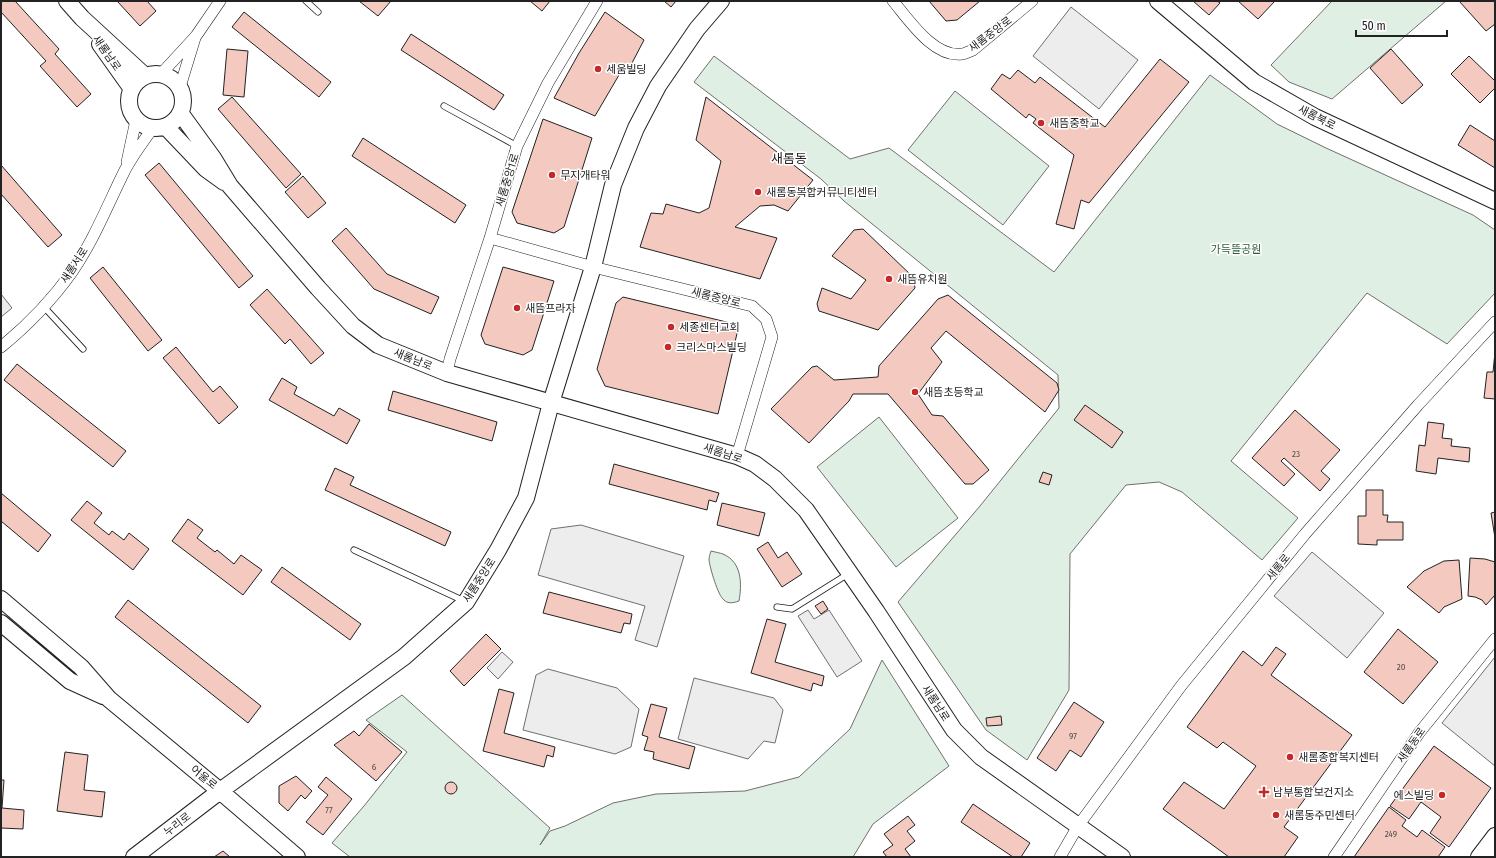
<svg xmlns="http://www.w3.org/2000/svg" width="1496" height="858" font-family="'Fira Sans Condensed','Noto Sans KR',sans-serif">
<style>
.green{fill:#e0efe3;stroke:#6f6f6f}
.parking{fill:#ededed;stroke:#6f6f6f}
.building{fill:#f3c9c0;stroke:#222}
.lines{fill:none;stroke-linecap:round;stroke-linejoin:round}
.lane-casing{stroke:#222;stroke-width:7}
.street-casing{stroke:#222;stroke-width:12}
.secondary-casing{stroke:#222;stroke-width:18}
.lane{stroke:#fff;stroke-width:5.5}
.street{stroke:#fff;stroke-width:11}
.secondary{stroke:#fff;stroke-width:16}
.poi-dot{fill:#c62828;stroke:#fff;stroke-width:1.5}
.labels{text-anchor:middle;stroke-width:3;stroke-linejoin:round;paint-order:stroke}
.number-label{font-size:9px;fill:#564c4a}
.street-label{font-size:11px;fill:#222;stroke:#fff}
.poi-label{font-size:11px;fill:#222;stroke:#fff;text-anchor:start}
.park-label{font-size:11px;fill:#2f5e38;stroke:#fff}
.quarter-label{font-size:13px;fill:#222;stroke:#fff}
</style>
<rect width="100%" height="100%" fill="#fff"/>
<path class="green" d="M1332,1H1446L1332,99L1289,82L1271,65Z
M714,56L850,159L889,148L1054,272L1210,75L1277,124L1326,148L1473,215L1495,230V293L1447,344L1367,293L1231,461L1298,518L1262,560L1182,492L1159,482L1126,485L1070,554L1069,690L1027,760L986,730L898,602L980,506L1059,408L1058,375L844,201L821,179L694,82Z
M955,91L1049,166L1003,225L908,150Z
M879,417L958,518L896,567L817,467Z
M711,551C715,552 720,553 723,554C742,562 742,584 739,601C733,603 728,604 724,600C718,596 710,568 709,560C709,557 710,554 711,551Z
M882,660L949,766L873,824L853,857H350L332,843L364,806L407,752L366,720L402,695L550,828L540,845L550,831L565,826L613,803L656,794L745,791L799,777L850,729Z"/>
<path class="parking" d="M1071,7L1138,60L1099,109L1033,56Z
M1,294L12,308L1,317Z
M581,525L684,556L657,647L635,640L645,606L538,575L551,529Z
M1312,552L1384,613L1347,658L1274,596Z
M808,610L814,619L829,610L862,661L837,677L798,616Z
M502,652L513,662L498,679L487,668Z
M1495,657V766L1442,723Z
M548,669L617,688L639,709L631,747L615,754L523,730L536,675Z
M694,678L774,698L783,710L775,743L764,741L748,759L678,739Z"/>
<path class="building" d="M1,1H15L59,49L55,54L91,94L77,107L40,66L46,61L1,12Z
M117,1H147L156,11L140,26Z
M359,1H391L378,16Z
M530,1H550L542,11Z
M664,1H676L671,7Z
M929,1H980L957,20L946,21Z
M1193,1H1217L1220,3L1209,15Z
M1238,1H1275L1258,19Z
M1459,1H1495V24L1486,31Z
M244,12L331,82L319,97L232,27Z
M605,12L644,40L632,63L619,75L595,116L554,98L579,53Z
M411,34L504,95L494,110L401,50Z
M227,49L248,51L244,97L223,95Z
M1391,49L1423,85L1402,104L1370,68Z
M1469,56L1495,81V88L1480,103L1451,74Z
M1160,59L1189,82L1089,203L1081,200L1074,229L1056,224L1074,155L1033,123L1036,119L1029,114L1026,118L991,89L1002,74L1010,79L1018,70L1035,83L1040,77L1105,127Z
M232,97L301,174L286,188L218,109Z
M706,97L813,180L788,211L774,205L760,206L735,227L777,238L760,279L640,247L651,213L663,214L666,204L699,213L709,208L721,161L696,140Z
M543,119L592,138L564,227L554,233L517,223L512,212Z
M1470,125L1495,141V168L1458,145Z
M363,138L466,205L455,223L352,156Z
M159,163L253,276L239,288L145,175Z
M1,165L62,235L48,247L1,194Z
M303,176L326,203L308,218L285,192Z
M346,228L387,274L439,297L431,314L374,289L332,241Z
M863,229L913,277L915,288L878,330L819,311L817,304L822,288L851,299L866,280L832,256L854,230Z
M103,267L162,340L148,351L90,278Z
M503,267L554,281L532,350L523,355L485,344L481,335Z
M267,289L324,353L311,364L290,339L285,344L250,305Z
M948,295L1057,383L1059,390L1045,412L946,331L931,348L942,362L918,394L932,415L943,416L989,470L973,484H965L888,394H853L849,401L809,443L771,409L812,367L817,366L834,380L878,377L879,366L938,299Z
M623,297L739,325L718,414L605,386L597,369L616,303Z
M176,347L213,392L220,386L238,407L219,424L163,358Z
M1495,352V399L1484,398L1487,372H1493Z
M17,364L126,451L113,467L4,380Z
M282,378L297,387L294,394L334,416L339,408L360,420L347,444L269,400Z
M393,391L497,422L492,441L388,410Z
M1085,405L1123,432L1112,448L1074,420Z
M1295,410L1340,450L1321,471L1330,479L1320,491L1284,458L1281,461L1295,474L1284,486L1252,458Z
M1428,422L1444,424L1442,438L1452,439L1451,446L1470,448L1469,462L1438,458L1436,474L1416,471L1419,445L1425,446Z
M614,464L719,493L716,502L709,500L707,510L609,484Z
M335,468L354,477L350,485L451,532L445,546L325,490Z
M1043,472L1052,475L1049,485L1039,482Z
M1366,490H1383V515H1388L1387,522H1403V540H1377V545L1358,544V516H1366Z
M1,493L51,535L38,552L1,521Z
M87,501L102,513L94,523L109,535L112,531L124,540L129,533L149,549L133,570L71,520Z
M722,503L765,513L759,536L717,525Z
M1495,512V538L1491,513Z
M188,519L203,530L197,538L215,552L217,550L234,564L241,555L262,570L243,595L172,541Z
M768,542L778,558L787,552L802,574L782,587L757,549Z
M1470,558L1485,559L1495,562V595L1486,605L1482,600L1475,597L1468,596Z
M1459,560L1462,599L1444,607L1439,613L1407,587L1424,571L1444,561Z
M282,567L361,624L350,640L271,582Z
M549,592L632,614L630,624L624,623L621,633L543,613Z
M128,600L261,706L248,723L115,617Z
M823,601L828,609L821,614L815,606Z
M767,619L786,624L775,662L824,676L822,686L813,683L811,691L751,673Z
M1398,629L1438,662L1403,704L1364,672Z
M486,634L501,649L464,686L450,671Z
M1276,647L1286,654L1271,675L1352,735L1284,827L1298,837L1284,857H1229L1163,809L1184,782L1224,809L1256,766L1223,742L1217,748L1187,727L1243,651L1262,666Z
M499,689L514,693L504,733L555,747L553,757L547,755L544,767L483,751Z
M1074,702L1104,722L1081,757L1070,750L1056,771L1037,758Z
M651,704L667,708L659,737L695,747L689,769L653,759L654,752L644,750L648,737L642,735Z
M1001,716L1002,725L987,726L986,718Z
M369,724L402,752L376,781L334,745L354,731L359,736Z
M1434,746L1491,788L1449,847L1430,833L1441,817L1421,802L1409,819L1390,806Z
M65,752L88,755L84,790L105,792L102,817L57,811Z
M296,776L312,791L305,799L301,795L288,811L279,803V786Z
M326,777L352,799L323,835L306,822L328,795L318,787Z
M1,780H4L2,808L24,810L23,829L1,828Z
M445 788a6 6 0 1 1 12 0a6 6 0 1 1-12 0Z
M973,804L1030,843L1021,857H1013L961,822Z
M1389,807L1406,820L1402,826L1417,837L1422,830L1445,847L1438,857H1354Z
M908,816L915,825L907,831L915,841L905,849L911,857H887L883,852L893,845L884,834Z
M223,851L230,857H214Z"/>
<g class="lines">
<defs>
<path id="lane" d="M306,1L318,12
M444,106L517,146
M44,307L83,349
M354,550L464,601
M777,607L792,609L848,574
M1491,857L1495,852"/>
<path id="street" d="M893,1C909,20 934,58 962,54C965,54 970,51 973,50L1032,1
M161,74L196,36L220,1
M180,87L195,38
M127,162L136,120
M490,238L593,267L752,306L766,319L772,337L737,456
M1,347C28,325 52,300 72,272C94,240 108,204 125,170C133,155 143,142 152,129
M447,373L450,359L490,238L517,146L548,83L597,1
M1060,857L1078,826L1181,686L1305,534L1418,405L1495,322
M1334,857L1419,733L1495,639"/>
<path id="secondary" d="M67,1L82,18L145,76
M1158,1L1254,82L1315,117L1495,201
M100,44L132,89
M129 101a27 27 0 1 1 54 0a27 27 0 1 1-54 0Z
M181,114L213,158L230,186L318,288L353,326L378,345L447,373L737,456L755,464L775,479L806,510L876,611L954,730L981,757L1122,857
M166,127L206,169L224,182
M1,599L81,667L109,699L220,791L297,857
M1,623L70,681L103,696
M134,857L220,791L404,657L466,602L498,550L526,498L551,403L593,267L613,185L636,128L658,86L697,29L721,1
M1479,857L1495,836"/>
</defs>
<use href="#lane" class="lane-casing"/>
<use href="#street" class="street-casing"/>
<use href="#secondary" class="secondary-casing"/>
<use href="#lane" class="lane"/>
<use href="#street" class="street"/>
<use href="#secondary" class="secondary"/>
</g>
<g class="poi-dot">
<circle cx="598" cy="69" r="4"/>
<circle cx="1041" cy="123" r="4"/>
<circle cx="552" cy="175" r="4"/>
<circle cx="758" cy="192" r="4"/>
<circle cx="889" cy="279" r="4"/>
<circle cx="517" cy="308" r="4"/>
<circle cx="671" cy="327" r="4"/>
<circle cx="668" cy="347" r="4"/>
<circle cx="915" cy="392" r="4"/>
<circle cx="1290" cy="757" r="4"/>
<path d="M1262 786h4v4h4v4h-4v4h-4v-4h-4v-4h4z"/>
<circle cx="1442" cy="795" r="4"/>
<circle cx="1276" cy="815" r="4"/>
</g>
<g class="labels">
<g class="number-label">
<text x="1296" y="457">23</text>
<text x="1401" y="670">20</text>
<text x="1073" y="739">97</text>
<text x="374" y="770">6</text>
<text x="329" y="813">77</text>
<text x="1391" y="837">249</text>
</g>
<g class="street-label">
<text transform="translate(990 34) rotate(-37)" y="4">새롬중앙로</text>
<text transform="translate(107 53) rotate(55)" y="4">새롬남로</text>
<text transform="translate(1317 117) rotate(27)" y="4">새롬북로</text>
<text transform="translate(507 180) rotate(-73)" y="4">새롬중앙1로</text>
<text transform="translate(74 265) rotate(-57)" y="4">새롬서로</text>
<text transform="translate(716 297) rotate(14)" y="4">새롬중앙로</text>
<text transform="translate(413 359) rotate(22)" y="4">새롬남로</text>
<text transform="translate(723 453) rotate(18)" y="4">새롬남로</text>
<text transform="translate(1278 567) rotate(-51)" y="4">새롬로</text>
<text transform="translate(479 580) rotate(-57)" y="4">새롬중앙로</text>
<text transform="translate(936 703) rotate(57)" y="4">새롬남로</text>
<text transform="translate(1411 745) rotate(-55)" y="4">새롬동로</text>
<text transform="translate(204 777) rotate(39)" y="4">어울로</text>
<text transform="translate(177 824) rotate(-38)" y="4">누리로</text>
</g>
<g class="poi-label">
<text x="606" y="73">세움빌딩</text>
<text x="1049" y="127">새뜸중학교</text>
<text x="560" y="179">무지개타워</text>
<text x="766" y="196">새롬동복합커뮤니티센터</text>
<text x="897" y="283">새뜸유치원</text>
<text x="525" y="312">새뜸프라자</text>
<text x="679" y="331">세종센터교회</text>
<text x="676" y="351">크리스마스빌딩</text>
<text x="923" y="396">새뜸초등학교</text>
<text x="1298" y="761">새롬종합복지센터</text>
<text x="1273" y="796">남부통합보건지소</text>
<text x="1434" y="799" text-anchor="end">에스빌딩</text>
<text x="1284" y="819">새롬동주민센터</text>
</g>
<g class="park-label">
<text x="1236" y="253">가득뜰공원</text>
</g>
<g class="quarter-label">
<text x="789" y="163">새롬동</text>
</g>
</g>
<rect width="1496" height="858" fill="none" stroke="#222222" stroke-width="4"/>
<path d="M1356 30v6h91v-6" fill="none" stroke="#222222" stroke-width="2"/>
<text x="1362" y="30" font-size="12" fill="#222222" stroke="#ffffff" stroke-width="3" paint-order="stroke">50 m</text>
</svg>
